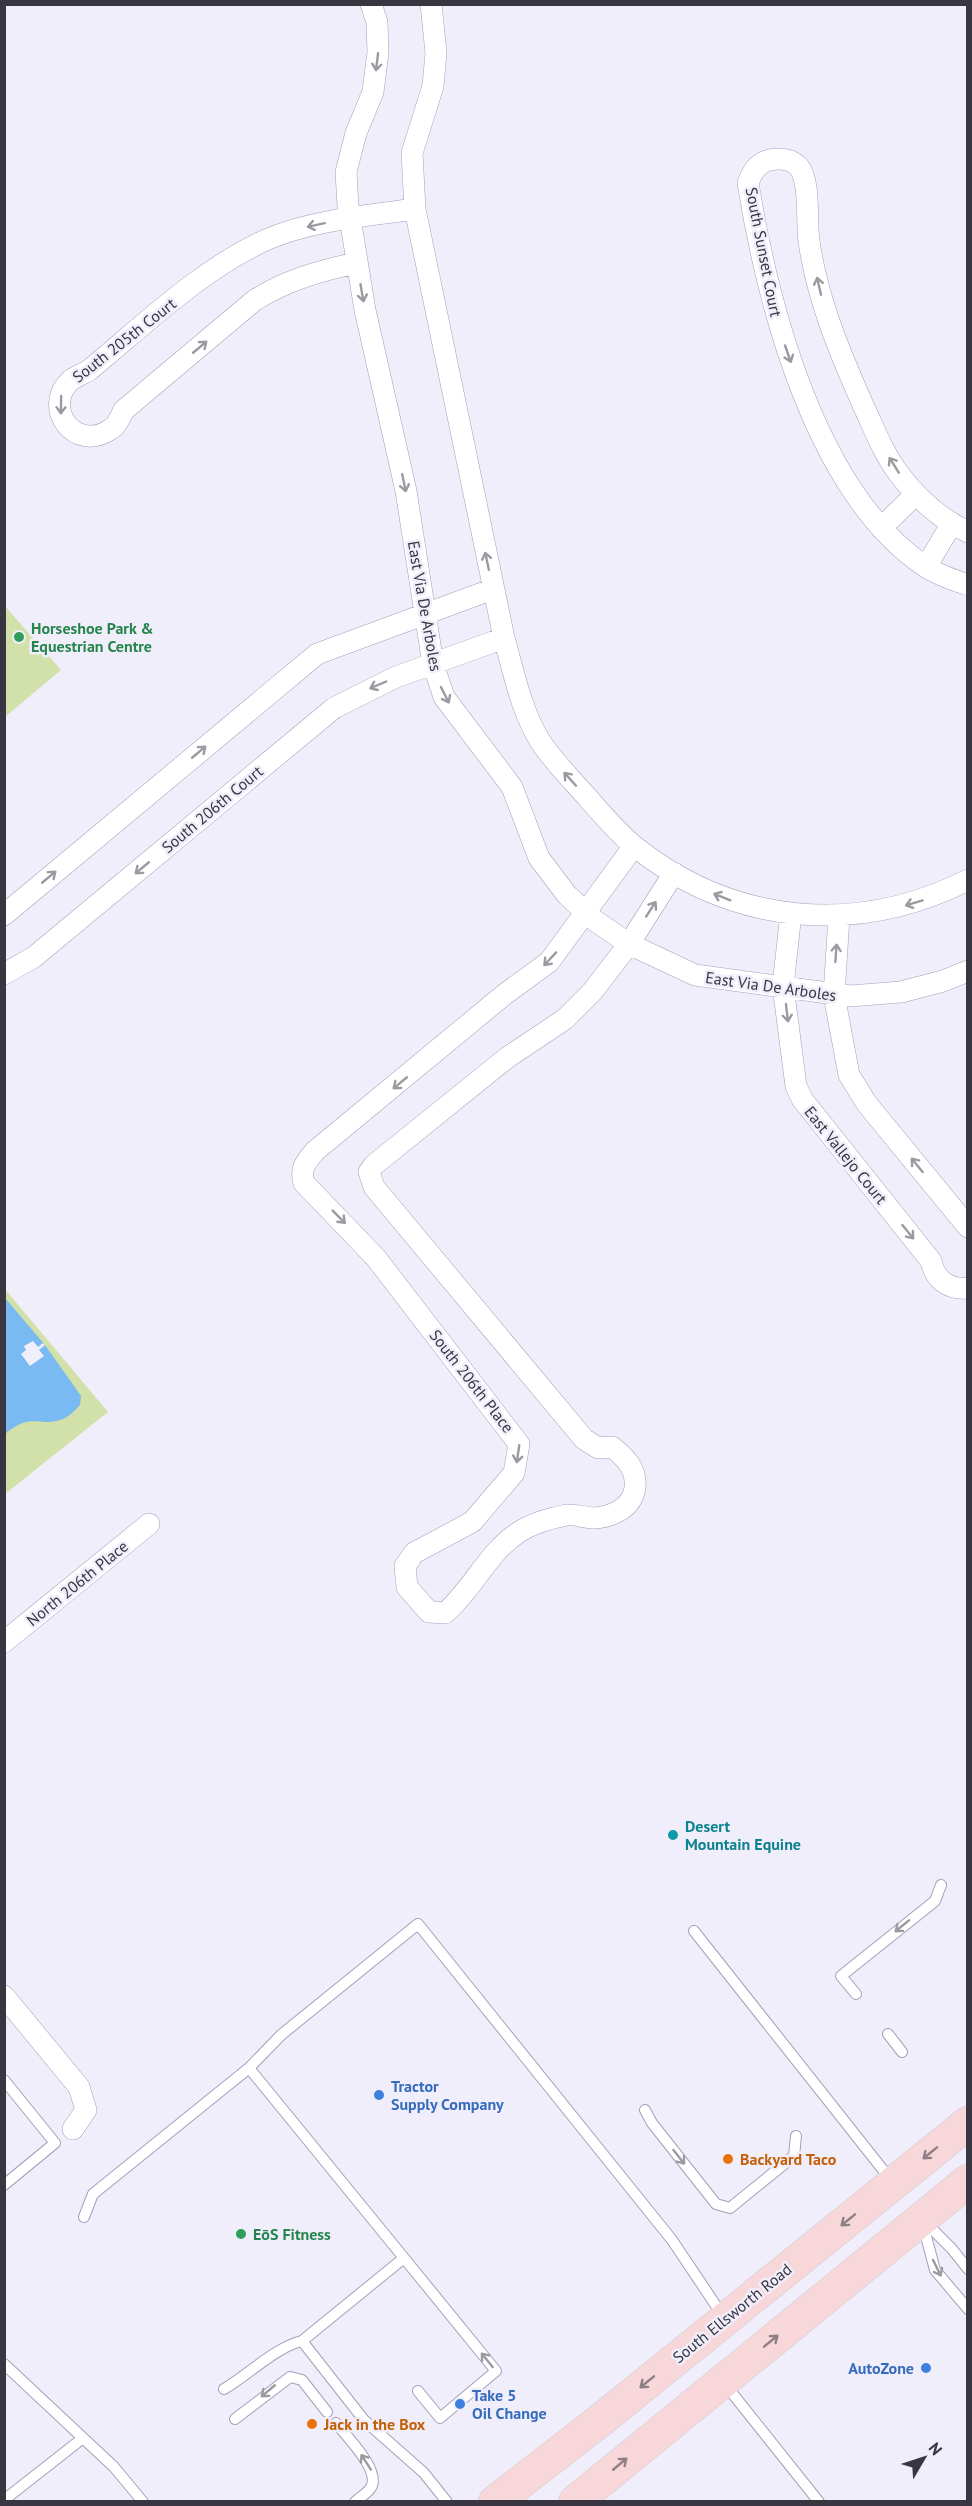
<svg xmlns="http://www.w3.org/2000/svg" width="972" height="2506" font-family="'PT Sans',sans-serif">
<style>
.green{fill:#d2e1a9}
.water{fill:#78baf1}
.pier{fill:#f1eefb}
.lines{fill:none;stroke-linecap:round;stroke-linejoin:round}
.lane-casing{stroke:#a59ebc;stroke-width:12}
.street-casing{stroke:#a59ebc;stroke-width:22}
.primary-casing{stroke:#cfcfd2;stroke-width:34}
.lane{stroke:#fff;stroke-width:10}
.street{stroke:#fff;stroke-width:21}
.primary{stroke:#f7d7d9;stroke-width:33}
.oneway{stroke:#9c9aa0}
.oneway2{stroke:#8e7e86}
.leisure-dot{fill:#2e9e5b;stroke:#f1eefb;stroke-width:2}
.culture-dot{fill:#0f9aa8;stroke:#f1eefb;stroke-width:2}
.shop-dot{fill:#3f7fe0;stroke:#f1eefb;stroke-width:2}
.food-dot{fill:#e8710a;stroke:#f1eefb;stroke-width:2}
.labels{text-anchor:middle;stroke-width:5;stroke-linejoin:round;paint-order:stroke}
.street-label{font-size:16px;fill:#393642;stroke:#f1eefb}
.leisure-label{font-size:16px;font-weight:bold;fill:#27864d;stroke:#f1eefb;text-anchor:start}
.culture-label{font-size:16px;font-weight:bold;fill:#0d838f;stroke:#f1eefb;text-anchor:start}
.shop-label{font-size:16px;font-weight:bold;fill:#366cbe;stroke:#f1eefb;text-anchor:start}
.food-label{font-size:16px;font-weight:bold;fill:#c56008;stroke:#f1eefb;text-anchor:start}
</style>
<rect width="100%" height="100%" fill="#f1eefb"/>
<path class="green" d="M4,605L61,670L5,717H4Z
M4,1288L108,1412L5,1494H4Z"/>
<path class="water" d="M5,1298L45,1345L81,1396L80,1405C75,1410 68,1418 60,1420C36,1427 32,1412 5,1434Z"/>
<path class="pier" d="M33,1341L38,1347L43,1343L45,1345L39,1350L44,1356L30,1366L21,1354L26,1350L24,1346Z"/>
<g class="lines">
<defs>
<path id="lane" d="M694,1931L891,2180
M856,1994L841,1976L935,1901L941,1885
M888,2034L902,2052
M4,2080L55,2143L4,2185
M645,2110L652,2123L716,2204L730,2208L794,2156L796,2136
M84,2217L93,2194L249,2068
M924,2221L952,2249L968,2269
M923,2225L935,2270L968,2309
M404,2258L496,2371L440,2418L418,2391
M4,2364L114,2467L143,2502
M724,2383L819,2502
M224,2389C248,2375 276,2347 302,2341
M235,2419L290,2377L302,2380L327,2412
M336,2423C347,2437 383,2472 370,2489C366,2494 359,2498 355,2502
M4,2500L83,2438
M447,2502L424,2473L364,2420L302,2341L404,2258L249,2068L281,2035L418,1924L672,2240L723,2316"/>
<path id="street" d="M371,4L377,22L378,52L373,92L356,133L346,172L348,206L365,310L406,491L433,664L444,697L512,787L539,858L567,895L594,920L629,944L695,975L850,996L901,992L943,981L968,971
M431,4L436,53L433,86L412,153L415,209L504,638C514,673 521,710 540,741C553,761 571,779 587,797C602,814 617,832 634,846C733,925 856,936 968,880
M356,263C319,271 287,280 255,300L124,410C121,415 117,426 111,429C75,454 41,407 71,380C75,377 82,374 88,371C143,326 202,268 268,239C313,220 366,216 415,209
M881,528L916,494
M968,532C940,519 917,498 899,474C883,453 874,428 863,405C840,353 817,299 809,241C806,222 811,180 798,166C788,156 767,157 757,167C753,171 750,178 748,183C768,306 816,494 926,567C938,575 954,580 968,585
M926,567L952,523
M634,846L549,962L505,994L315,1151C305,1163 300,1168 304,1183L376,1258L519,1444L514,1473L472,1522L414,1553L405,1566L407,1587L429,1612L445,1613C474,1588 487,1553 519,1532C533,1523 551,1518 567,1515C576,1514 585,1518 594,1518C612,1517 632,1508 635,1488C637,1469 626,1458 612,1447L598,1448L584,1439L374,1187L369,1172L374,1165L508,1057L565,1019L592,992L629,944L674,873
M791,913L783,986L796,1086L802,1099L931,1261C935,1280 949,1290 968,1288
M4,915L317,654L493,589
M839,917L834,995L849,1075L867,1104L968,1227
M4,974L34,957L334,708L396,677L504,638
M4,1642L149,1524
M4,1996L79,2087L86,2110L73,2129"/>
<path id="primary" d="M495,2502L602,2419L968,2123
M575,2502L968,2181"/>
</defs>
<use href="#lane" class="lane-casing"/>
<use href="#street" class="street-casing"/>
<use href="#primary" class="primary-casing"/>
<use href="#lane" class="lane"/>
<use href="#street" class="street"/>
<use href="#primary" class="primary"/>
</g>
<defs><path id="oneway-shaft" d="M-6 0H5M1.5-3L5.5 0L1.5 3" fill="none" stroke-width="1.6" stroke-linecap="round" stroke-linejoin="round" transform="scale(1.5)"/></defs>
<g class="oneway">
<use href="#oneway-shaft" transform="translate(377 62) rotate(97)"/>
<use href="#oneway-shaft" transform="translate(316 225) rotate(168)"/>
<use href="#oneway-shaft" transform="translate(819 286) rotate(-103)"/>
<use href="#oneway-shaft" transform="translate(362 293) rotate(80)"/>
<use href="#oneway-shaft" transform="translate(200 347) rotate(-40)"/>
<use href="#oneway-shaft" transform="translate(788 354) rotate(71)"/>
<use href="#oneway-shaft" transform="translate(61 405) rotate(91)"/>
<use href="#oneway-shaft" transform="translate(894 465) rotate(-122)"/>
<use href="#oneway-shaft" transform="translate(404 483) rotate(78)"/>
<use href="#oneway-shaft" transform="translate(487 561) rotate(-102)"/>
<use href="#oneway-shaft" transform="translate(378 685) rotate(157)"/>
<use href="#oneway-shaft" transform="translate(445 695) rotate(63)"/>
<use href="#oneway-shaft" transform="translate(199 752) rotate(-40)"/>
<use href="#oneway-shaft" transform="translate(570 779) rotate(-132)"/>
<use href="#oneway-shaft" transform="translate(142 868) rotate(140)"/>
<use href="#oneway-shaft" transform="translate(49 877) rotate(-40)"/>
<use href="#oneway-shaft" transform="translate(722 897) rotate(-158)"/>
<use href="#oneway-shaft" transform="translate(914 903) rotate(163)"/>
<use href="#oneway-shaft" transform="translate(651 909) rotate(-57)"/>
<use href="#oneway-shaft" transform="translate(836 953) rotate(-86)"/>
<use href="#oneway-shaft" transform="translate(550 959) rotate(133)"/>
<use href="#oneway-shaft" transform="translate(787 1013) rotate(83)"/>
<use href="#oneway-shaft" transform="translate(400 1083) rotate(140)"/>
<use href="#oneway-shaft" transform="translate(917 1165) rotate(-129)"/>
<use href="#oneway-shaft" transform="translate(339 1217) rotate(45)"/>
<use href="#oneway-shaft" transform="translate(908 1232) rotate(51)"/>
<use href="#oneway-shaft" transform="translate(518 1454) rotate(98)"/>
<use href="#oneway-shaft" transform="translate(902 1926) rotate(141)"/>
<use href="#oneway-shaft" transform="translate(679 2157) rotate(52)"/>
<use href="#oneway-shaft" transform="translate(937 2268) rotate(64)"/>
<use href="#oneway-shaft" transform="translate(487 2360) rotate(-129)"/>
<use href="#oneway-shaft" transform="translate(268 2391) rotate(140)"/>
<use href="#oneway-shaft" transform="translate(366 2462) rotate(-123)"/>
</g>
<g class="oneway2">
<use href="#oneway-shaft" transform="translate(930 2153) rotate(141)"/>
<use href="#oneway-shaft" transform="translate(848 2220) rotate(141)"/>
<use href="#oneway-shaft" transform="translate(771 2341) rotate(-39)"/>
<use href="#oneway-shaft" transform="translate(647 2382) rotate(141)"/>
<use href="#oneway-shaft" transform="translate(620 2464) rotate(-40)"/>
</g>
<g class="leisure-dot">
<circle cx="19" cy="637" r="6"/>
<circle cx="241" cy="2234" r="6"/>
</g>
<circle class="culture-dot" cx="673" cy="1835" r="6"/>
<g class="shop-dot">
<circle cx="379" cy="2095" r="6"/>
<circle cx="926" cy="2368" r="6"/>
<circle cx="460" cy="2404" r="6"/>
</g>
<g class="food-dot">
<circle cx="728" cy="2159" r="6"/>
<circle cx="312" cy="2424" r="6"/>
</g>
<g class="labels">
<g class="street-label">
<text transform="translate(764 252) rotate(79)" y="6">South Sunset Court</text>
<text transform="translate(124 340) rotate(-38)" y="6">South 205th Court</text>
<text transform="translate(425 606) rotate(80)" y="6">East Via De Arboles</text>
<text transform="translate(212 809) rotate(-40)" y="6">South 206th Court</text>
<text transform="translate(771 986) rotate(8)" y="6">East Via De Arboles</text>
<text transform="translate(846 1155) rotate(51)" y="6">East Vallejo Court</text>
<text transform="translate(472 1381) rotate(52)" y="6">South 206th Place</text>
<text transform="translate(77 1583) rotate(-39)" y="6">North 206th Place</text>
<text transform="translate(732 2313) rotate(-39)" y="6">South Ellsworth Road</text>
</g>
<g class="leisure-label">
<text x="31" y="634">Horseshoe Park &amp;<tspan x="31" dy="18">Equestrian Centre</tspan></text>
<text x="253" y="2240">EōS Fitness</text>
</g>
<g class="culture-label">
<text x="685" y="1832">Desert<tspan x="685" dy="18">Mountain Equine</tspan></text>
</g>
<g class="shop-label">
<text x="391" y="2092">Tractor<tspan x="391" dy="18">Supply Company</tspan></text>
<text x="914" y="2374" text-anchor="end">AutoZone</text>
<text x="472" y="2401">Take 5<tspan x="472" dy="18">Oil Change</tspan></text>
</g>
<g class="food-label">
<text x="740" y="2165">Backyard Taco</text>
<text x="324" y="2430">Jack in the Box</text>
</g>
</g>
<rect width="972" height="2506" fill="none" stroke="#393642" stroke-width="12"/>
<g transform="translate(924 2458) rotate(51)" stroke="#f1eefb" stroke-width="4.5" paint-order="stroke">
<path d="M0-4.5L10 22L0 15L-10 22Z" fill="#393642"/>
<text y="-9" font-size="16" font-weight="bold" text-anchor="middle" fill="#393642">N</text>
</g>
</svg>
